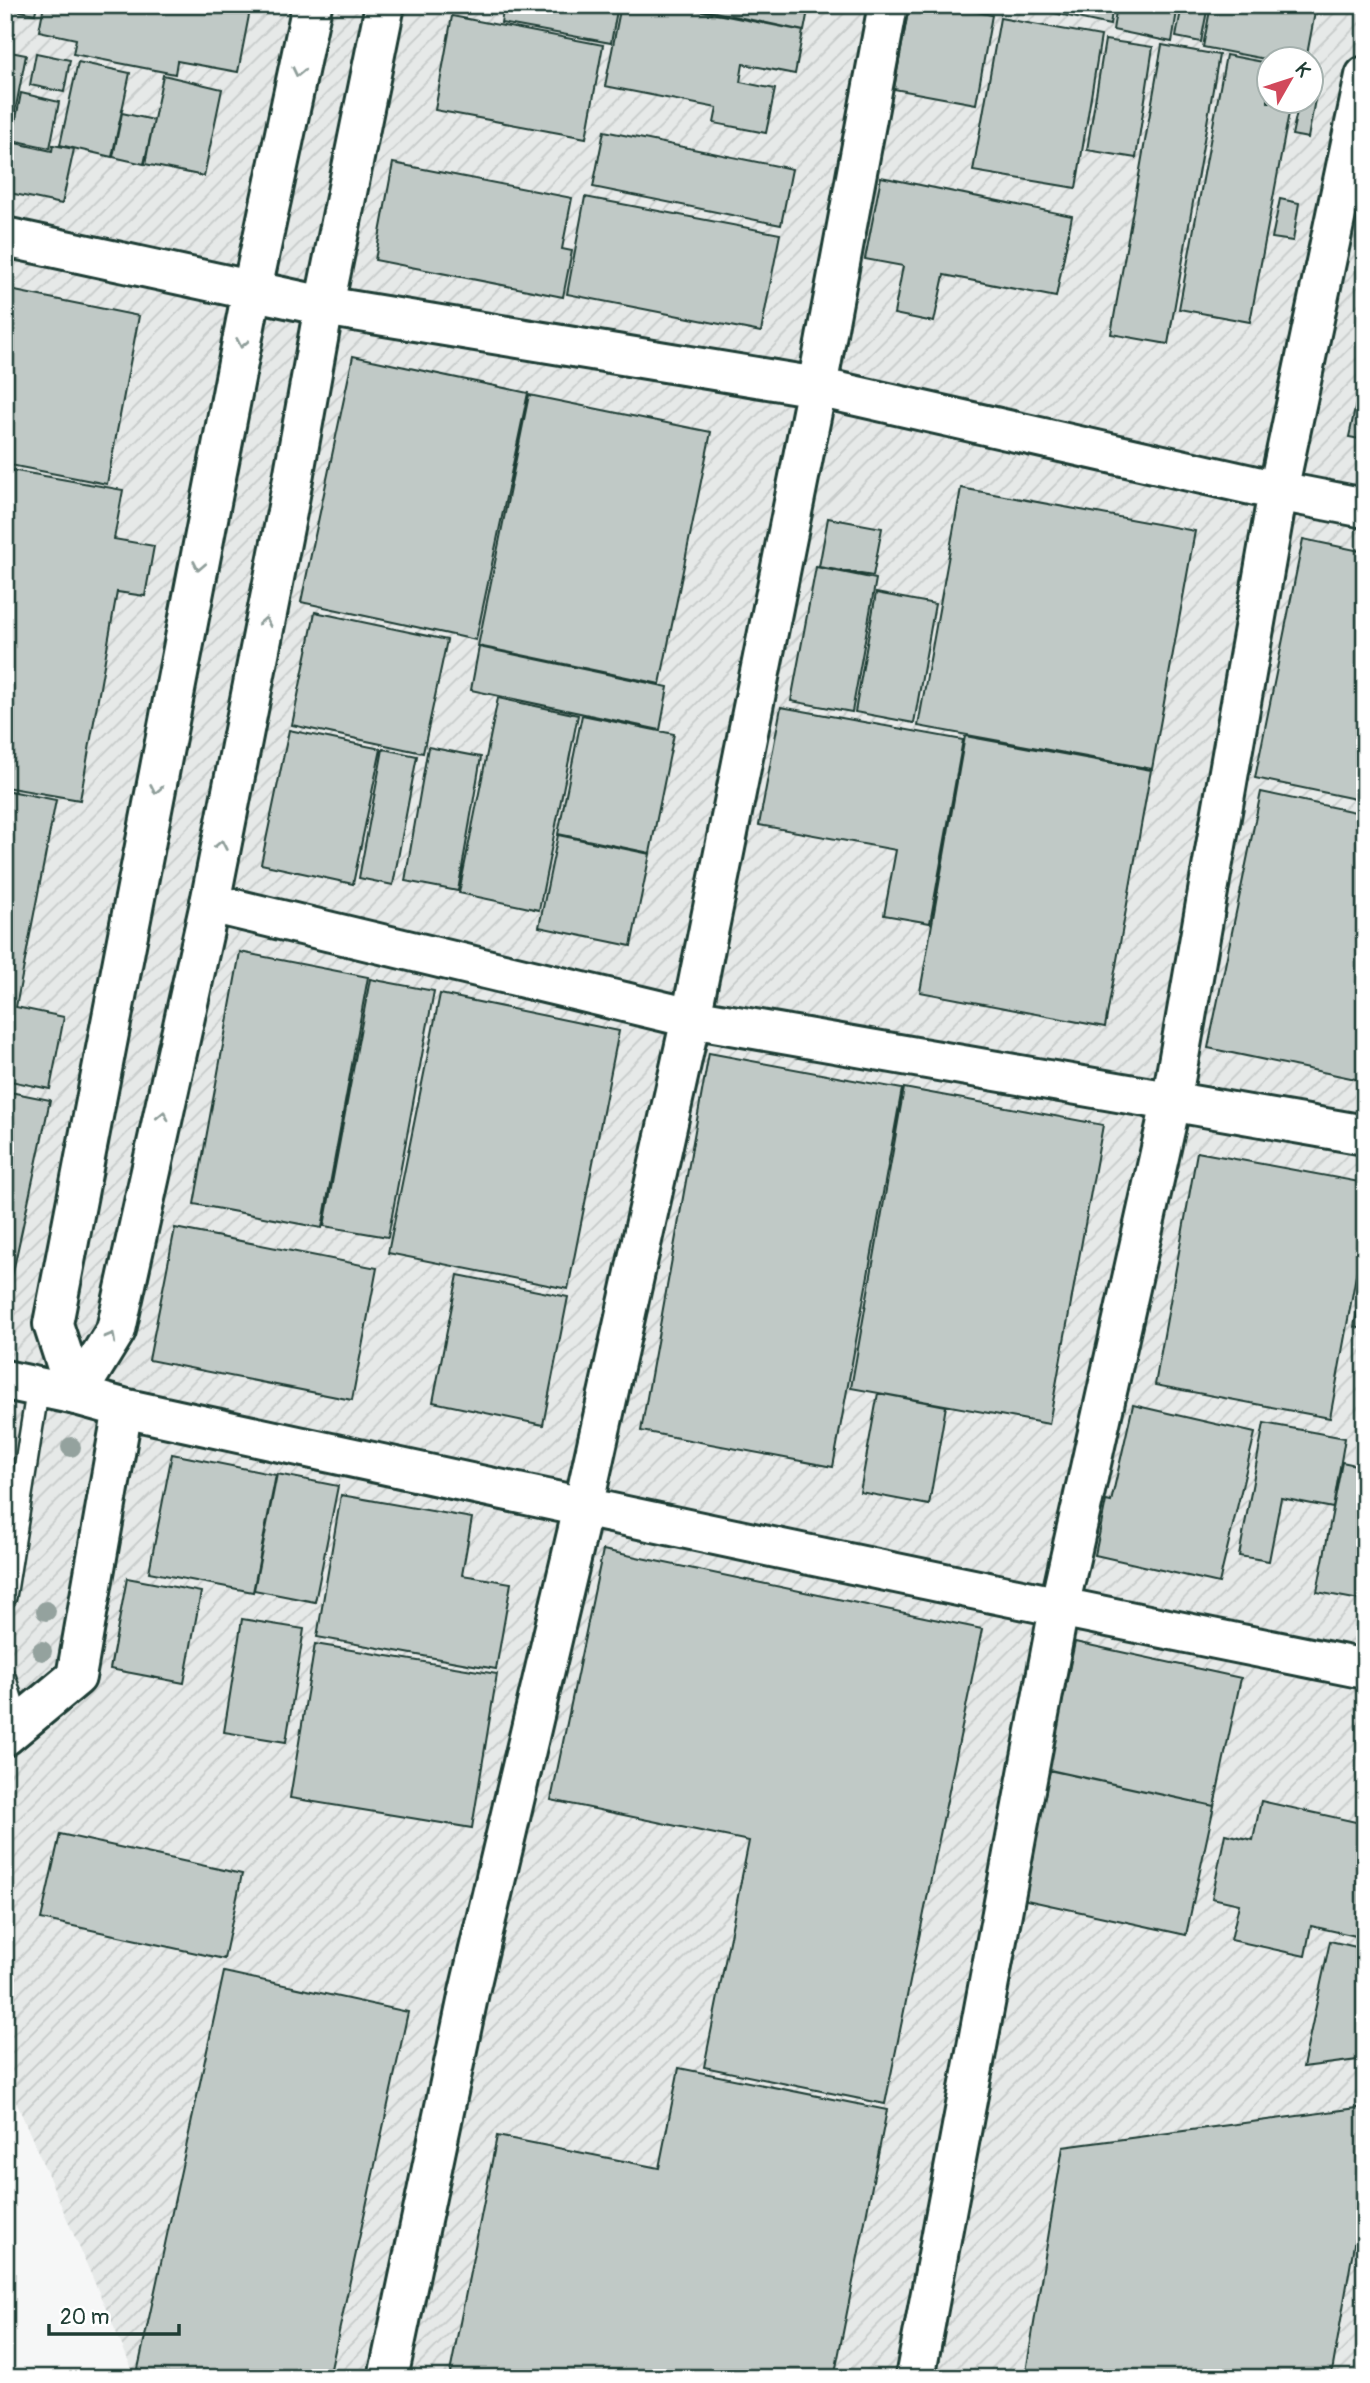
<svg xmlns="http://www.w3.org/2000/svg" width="1370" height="2383" font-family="Pangolin,sans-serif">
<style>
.industrial{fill:url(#industrial-furrows);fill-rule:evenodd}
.building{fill:#c0c9c6;stroke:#1f3d34;stroke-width:2}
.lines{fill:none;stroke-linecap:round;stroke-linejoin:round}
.service-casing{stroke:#1f3d34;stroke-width:26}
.minor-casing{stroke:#1f3d34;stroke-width:44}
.tertiary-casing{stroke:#1f3d34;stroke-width:44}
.service{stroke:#fff;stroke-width:21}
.minor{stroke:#fff;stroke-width:38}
.tertiary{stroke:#fff;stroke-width:38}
.tree{fill:#94a29e}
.oneway{stroke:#8f9e9a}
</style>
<defs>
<pattern id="industrial-furrows" width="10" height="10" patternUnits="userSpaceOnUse" patternTransform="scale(1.75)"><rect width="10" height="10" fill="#e6e9e8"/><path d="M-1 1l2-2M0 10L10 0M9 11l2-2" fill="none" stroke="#c5c9c8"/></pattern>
</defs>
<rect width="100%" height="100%" fill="#f6f7f7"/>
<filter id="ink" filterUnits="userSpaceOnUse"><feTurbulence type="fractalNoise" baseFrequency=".0143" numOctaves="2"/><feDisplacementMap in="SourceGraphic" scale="14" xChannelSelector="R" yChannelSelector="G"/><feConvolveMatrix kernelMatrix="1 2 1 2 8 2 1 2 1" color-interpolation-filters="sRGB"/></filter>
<g filter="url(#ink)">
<path class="industrial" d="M5,5H1365V2378H136L5,2076ZM1268,60H1310V102H1268Z"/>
<path class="building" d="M5,5H37L35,14L5,8Z
M44,5H251L238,72L177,61L175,74L73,54L76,39L39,31Z
M504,5H618L611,43L501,23Z
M621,5H671L803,31L795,74L743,64L740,82L775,89L766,133L714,123L717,108L605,86Z
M682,5H809L804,31Z
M909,5H942L992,15L976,104L894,89Z
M1016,5H1113L1110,25Z
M1117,5H1178L1172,42L1113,30Z
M1182,5H1208L1201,42L1176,37Z
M1211,5H1305L1316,7L1306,60H1270L1203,47Z
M452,16L603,45L586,138L435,110Z
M1000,18L1101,36L1076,188L973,171Z
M1105,40L1153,47L1136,158L1087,150Z
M1162,45L1219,55L1168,344L1111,334Z
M5,51L26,55L11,132L5,131Z
M36,53L70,60L64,92L30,85Z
M1226,55L1268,63V102H1291L1250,322L1179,309Z
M78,62L130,73L112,157L60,145Z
M163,75L222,89L204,176L145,164Z
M21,93L59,102L50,148L12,140Z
M1310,93L1316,94L1308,138L1292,135L1299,102H1310Z
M122,113L154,120L144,164L113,157Z
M604,131L792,169L781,225L593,187Z
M11,142L52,151L53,145L74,149L62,204L5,192V173Z
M393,163L572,198L562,249L572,251L563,297L375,260Z
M881,177L1072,216L1056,297L944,275L934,322L894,314L903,266L865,259Z
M585,197L780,234L761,332L567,294Z
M1280,199L1299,203L1293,241L1272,238Z
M5,289L139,316L107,484L5,464Z
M353,356L528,393L476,640L301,602Z
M1365,361V440L1349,437Z
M529,395L711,432L660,684L478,646Z
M5,469L123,490L114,539L154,546L145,596L117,592L80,800L5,787Z
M961,488L1195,531L1152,769L918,726Z
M828,518L882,528L873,576L819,567Z
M1303,539L1365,552V801L1255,778Z
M816,567L876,579L852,712L791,701Z
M876,593L935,604L914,723L855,712Z
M315,612L447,640L423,753L292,725Z
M479,647L668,687L660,730L471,690Z
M498,698L578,715L539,910L459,893Z
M781,707L963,740L930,923L884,915L896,850L759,825Z
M582,715L674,734L650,853L558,834Z
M289,730L381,749L353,884L261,864Z
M965,736L1151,770L1105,1027L920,992Z
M428,747L481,757L458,891L405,881Z
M383,749L417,756L393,885L359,878Z
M5,790L56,800L16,1007L64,1017L50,1089L5,1080Z
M1261,792L1365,814V1081L1208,1048Z
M558,835L650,854L631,946L539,927Z
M240,952L368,977L322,1228L194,1204Z
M370,979L434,991L388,1237L324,1226Z
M440,994L619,1031L568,1289L388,1253Z
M709,1053L902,1089L833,1467L641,1431Z
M904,1088L1103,1125L1049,1424L851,1388Z
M5,1091L50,1100L5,1309Z
M1197,1152L1365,1183V1226L1330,1418L1155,1385Z
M175,1228L377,1268L352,1400L149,1360Z
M1365,1268V1329L1354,1327Z
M458,1275L568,1297L543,1425L433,1402Z
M878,1393L946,1406L929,1505L860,1492Z
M1133,1405L1255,1433L1219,1583L1095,1555L1106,1501L1111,1502Z
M1264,1423L1345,1438L1333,1508L1281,1498L1269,1561L1239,1556Z
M172,1454L276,1475L253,1592L149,1572Z
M1342,1462L1365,1467V1601L1317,1592Z
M277,1474L338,1486L315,1602L254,1590Z
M341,1495L472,1518L462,1575L511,1583L496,1669L317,1637Z
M603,1550L982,1629L885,2104L704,2067L749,1841L551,1800Z
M127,1578L201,1592L184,1683L110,1669Z
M242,1619L304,1629L286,1742L224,1732Z
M1075,1642L1241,1678L1214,1806L1048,1770Z
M315,1644L497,1674L472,1828L290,1798Z
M1050,1770L1214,1806L1186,1935L1022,1899Z
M1261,1801L1365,1824V1938L1311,1926L1305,1956L1231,1940L1239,1904L1212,1898L1225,1834L1253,1840Z
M60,1834L242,1874L224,1959L41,1919Z
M1330,1941L1365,1949V2059L1303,2067Z
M224,1972L408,2012L329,2378H136Z
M679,2068L887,2110L834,2378H449L497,2136L659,2168Z
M1365,2107V2180L1331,2378H1025L1063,2147Z"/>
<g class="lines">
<defs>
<path id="service" d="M5,1597L38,1387
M5,1679L19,1725"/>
<path id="minor" d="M5,237L324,306L817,387L1278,491L1365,508
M210,903L691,1018L1365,1135
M5,1380L76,1395L123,1408C537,1498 950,1586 1365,1669
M5,1736L76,1677L123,1408
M388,2378L469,1992L583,1508L691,1018L817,387L888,5
M915,2378L1059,1608L1171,1103L1278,491L1365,76"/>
<path id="tertiary" d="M76,1395L116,1330L210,903L287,512L324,306L385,5
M76,1395L53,1324L252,290L312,5"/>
</defs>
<use href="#service" class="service-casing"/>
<use href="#minor" class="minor-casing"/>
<use href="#tertiary" class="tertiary-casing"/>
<use href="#service" class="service"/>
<use href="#minor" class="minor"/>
<use href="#tertiary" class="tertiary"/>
</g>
<g class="tree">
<circle cx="71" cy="1447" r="10"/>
<circle cx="46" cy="1611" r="10"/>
<circle cx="42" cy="1651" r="10"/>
</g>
<defs><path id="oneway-chevron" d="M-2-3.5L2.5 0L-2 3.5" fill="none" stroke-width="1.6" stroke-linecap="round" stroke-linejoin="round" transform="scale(1.75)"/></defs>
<g class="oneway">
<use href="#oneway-chevron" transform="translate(298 72) rotate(102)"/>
<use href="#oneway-chevron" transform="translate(242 343) rotate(101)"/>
<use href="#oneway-chevron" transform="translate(199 566) rotate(101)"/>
<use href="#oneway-chevron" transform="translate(265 622) rotate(-79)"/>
<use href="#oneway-chevron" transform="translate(156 789) rotate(101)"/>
<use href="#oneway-chevron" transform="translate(221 845) rotate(-79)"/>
<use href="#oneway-chevron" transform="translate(163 1116) rotate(-78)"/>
<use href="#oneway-chevron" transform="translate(111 1337) rotate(-61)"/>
</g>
</g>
<rect width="1370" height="2383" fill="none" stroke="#fff" stroke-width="28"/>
<rect x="14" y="14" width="1342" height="2355" fill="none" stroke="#1f3d34" stroke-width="2.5" filter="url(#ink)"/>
<g transform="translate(1290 80) rotate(51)"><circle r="33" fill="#ffffff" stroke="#a5b1ae" stroke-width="2"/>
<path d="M0-5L12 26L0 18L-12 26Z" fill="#d1495b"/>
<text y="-10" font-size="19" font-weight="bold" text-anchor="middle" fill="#1f3d34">K</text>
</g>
<path d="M49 2324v10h130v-10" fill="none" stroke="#1f3d34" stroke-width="3.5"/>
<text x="60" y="2324" font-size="21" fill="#1f3d34" stroke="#ffffff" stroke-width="5" paint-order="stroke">20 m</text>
</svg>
